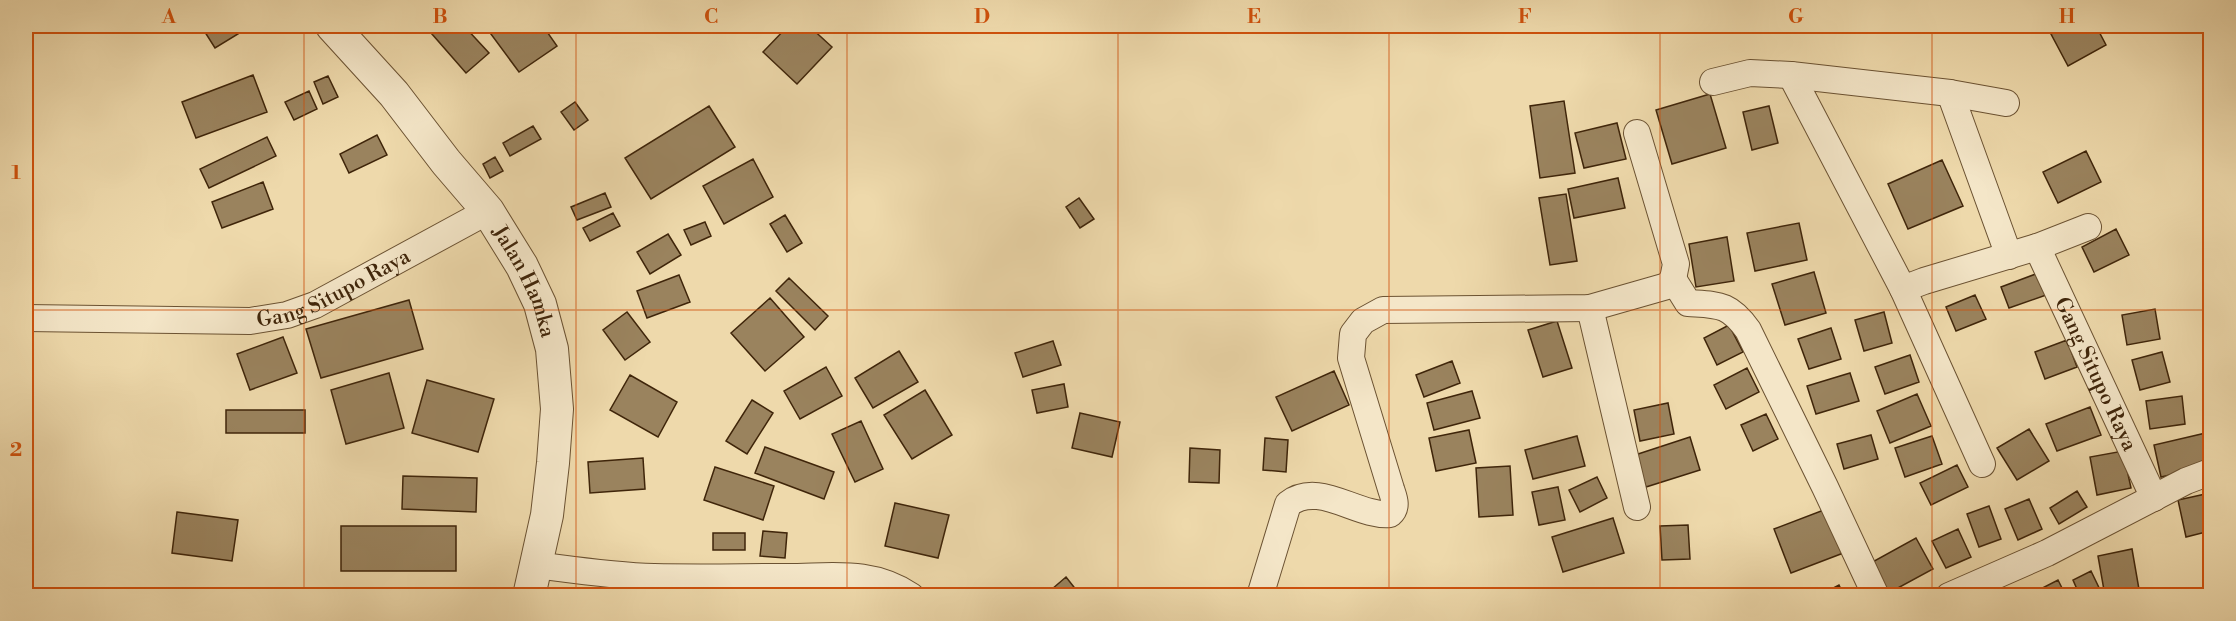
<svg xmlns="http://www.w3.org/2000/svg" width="2236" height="621" font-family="'Libre Bodoni',serif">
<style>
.building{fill:#9a835e;stroke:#3f250a;stroke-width:1.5}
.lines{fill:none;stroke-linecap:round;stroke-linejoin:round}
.minor-casing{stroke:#6b5232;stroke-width:28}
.tertiary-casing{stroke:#6b5232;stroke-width:34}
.minor{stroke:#f4e6c8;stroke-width:26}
.tertiary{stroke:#f4e6c8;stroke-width:32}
.grid{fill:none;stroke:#cf510c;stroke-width:1.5;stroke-opacity:0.55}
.labels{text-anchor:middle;stroke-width:5;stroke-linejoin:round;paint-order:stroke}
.street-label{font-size:21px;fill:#3f250a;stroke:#f4e6c8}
.neatline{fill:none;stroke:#cf510c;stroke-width:2}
.grid-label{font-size:20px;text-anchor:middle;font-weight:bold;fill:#cf510c}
</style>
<rect width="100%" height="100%" fill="#eed9ab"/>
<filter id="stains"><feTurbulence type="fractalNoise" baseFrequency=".00333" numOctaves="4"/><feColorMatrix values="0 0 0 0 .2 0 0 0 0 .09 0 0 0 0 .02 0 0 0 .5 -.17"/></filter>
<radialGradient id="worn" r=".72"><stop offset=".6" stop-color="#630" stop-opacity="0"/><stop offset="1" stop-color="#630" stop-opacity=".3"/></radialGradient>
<path class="building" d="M209,26H251L215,48L203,29Z
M442,26H464L489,53L466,73L432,34Z
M485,26H543L557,46L519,72Z
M788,26H809L832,47L797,84L763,52Z
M2066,26H2096L2106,45L2068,66L2051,34Z
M2194,26H2210V31Z
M253,75L267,112L196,138L182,102Z
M328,76L338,97L323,104L314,82Z
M309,91L317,109L294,120L285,102Z
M1710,94L1726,148L1672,164L1656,110Z
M1564,101L1575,173L1540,178L1530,106Z
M575,102L588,120L574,130L561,112Z
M709,106L735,147L651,199L625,158Z
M1769,106L1778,143L1752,150L1743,112Z
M1617,123L1626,159L1584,168L1575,133Z
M533,126L541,139L510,156L503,143Z
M377,135L387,155L349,173L340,154Z
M267,137L276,156L209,188L200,169Z
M2086,151L2101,182L2058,203L2043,172Z
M495,157L503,171L490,178L483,164Z
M753,159L773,197L724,224L703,186Z
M1942,160L1963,206L1908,229L1888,184Z
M1618,178L1625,208L1574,218L1568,189Z
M263,182L273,209L222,228L212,202Z
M605,193L611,207L577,220L571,207Z
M1566,194L1577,261L1550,265L1539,198Z
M1079,198L1094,219L1080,228L1066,207Z
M613,213L620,226L590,241L583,228Z
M785,215L802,243L787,252L770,224Z
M705,222L711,236L691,245L684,230Z
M1799,223L1807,260L1755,271L1747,233Z
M2116,229L2129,255L2094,272L2082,247Z
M668,234L681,255L650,274L637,252Z
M1727,237L1734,281L1696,287L1689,244Z
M1814,272L1826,313L1785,325L1772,284Z
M2041,272L2049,294L2009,308L2001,287Z
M679,275L690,302L647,318L637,291Z
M789,278L828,316L815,330L776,291Z
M1975,295L1986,319L1956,331L1946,307Z
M770,298L804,337L765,371L731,333Z
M409,300L423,349L321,378L306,329Z
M2155,309L2160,339L2127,345L2122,315Z
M627,312L650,342L625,360L603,330Z
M1884,312L1892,343L1864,351L1855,320Z
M1557,321L1572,368L1543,377L1528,330Z
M1729,325L1743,352L1717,365L1704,338Z
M1831,328L1841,359L1809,369L1798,339Z
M283,337L297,373L250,390L237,354Z
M2067,340L2077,367L2045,379L2035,352Z
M1053,341L1061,365L1023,377L1015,353Z
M899,351L918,382L873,408L855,378Z
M2162,352L2170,382L2140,390L2132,360Z
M1910,355L1919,382L1885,394L1875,367Z
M1452,361L1460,383L1424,397L1416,375Z
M826,367L842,396L800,419L784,391Z
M1747,368L1759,392L1726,409L1714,385Z
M1334,371L1349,405L1292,431L1276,397Z
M389,373L404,428L346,444L331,390Z
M1850,373L1859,401L1816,414L1807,386Z
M630,375L677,402L658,437L610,410Z
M427,380L494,399L478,452L412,433Z
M1064,384L1068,407L1037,413L1032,390Z
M925,390L952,435L912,459L884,415Z
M1472,391L1480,418L1434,430L1427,403Z
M1917,394L1931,426L1890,443L1877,411Z
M2182,396L2185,424L2150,429L2146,401Z
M752,400L773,413L747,454L726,441Z
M1668,403L1674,434L1640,441L1634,410Z
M2090,407L2101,435L2057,451L2046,424Z
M226,410H305V433H226Z
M1080,413L1120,422L1112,457L1072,448Z
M1766,414L1778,439L1753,451L1741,425Z
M861,421L883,469L855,482L832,434Z
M2029,429L2049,461L2017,480L1997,448Z
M1469,430L1476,463L1436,471L1429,438Z
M2210,432V466L2161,477L2154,445Z
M1871,435L1878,459L1844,469L1837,444Z
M1577,436L1585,466L1533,479L1525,450Z
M1932,436L1942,464L1905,477L1895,448Z
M1690,437L1700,470L1646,487L1635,455Z
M1265,438L1288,440L1286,472L1263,470Z
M765,447L834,472L824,499L755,473Z
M1190,448L1220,450L1219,483L1189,482Z
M2123,451L2131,488L2097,495L2090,457Z
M643,458L645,489L590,493L588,462Z
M1957,465L1968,487L1931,505L1920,483Z
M1510,466L1513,515L1479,517L1476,468Z
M715,467L774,486L763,520L704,500Z
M403,476L477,478L476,512L402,509Z
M1597,477L1607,498L1580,512L1569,490Z
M1558,487L1565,520L1539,525L1532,492Z
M2077,491L2087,507L2059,524L2050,508Z
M2210,493V531L2186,537L2178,500Z
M2029,499L2042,529L2018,540L2005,509Z
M895,503L949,515L938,558L885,546Z
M1989,506L2001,539L1979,547L1967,514Z
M1829,508L1846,552L1791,573L1774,529Z
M177,512L238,520L232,561L172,553Z
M1613,518L1624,553L1563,572L1552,537Z
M1688,525L1690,559L1662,560L1660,526Z
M341,526H456V571H341Z
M1958,529L1971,557L1946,568L1932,541Z
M763,531L787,533L785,558L760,556Z
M713,533H745V550H713Z
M1916,538L1933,569L1885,595L1867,565Z
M2132,549L2140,595L2105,596L2098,556Z
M2091,571L2103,596H2080L2073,580Z
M1066,577L1081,596H1044Z
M2058,580L2066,596H2027Z
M1839,585L1844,596H1818Z
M281,590L339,591V596H281Z
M599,591L631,596H599Z
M801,591L832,594L831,596H800Z"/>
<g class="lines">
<defs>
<g id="minor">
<path d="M1791,75L1903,289"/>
<path d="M1713,82L1750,73L1791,75L1950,93L2006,103"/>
<path d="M1950,93L2009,256"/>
<path id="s1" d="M2037,247L2154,498"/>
<path d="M1673,279L1688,303C1718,305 1729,303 1748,330L1825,487L1876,596"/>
<path d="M1590,308L1637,507"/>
<path id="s2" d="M26,318L250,321L287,315L315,305L488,211"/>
<path d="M1982,464L1903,289L1924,281L2037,247L2088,227"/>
<path d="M536,565C575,570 615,576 654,577C699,578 743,577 787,577C832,577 871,569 911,596"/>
<path d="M1260,596L1288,504C1319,480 1357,517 1390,514C1398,507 1394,498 1391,489L1351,358L1353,334L1363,321L1383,310L1590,308L1667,286L1673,279L1676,264L1637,133"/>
<path d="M1949,596L2047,553L2186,481L2210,472"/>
</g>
<g id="tertiary">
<path id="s3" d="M332,26L394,94L446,162L488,211L522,266L540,304L552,349L557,409L553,463L547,515L529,596"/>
</g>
</defs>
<use href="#minor" class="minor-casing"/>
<use href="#tertiary" class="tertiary-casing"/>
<use href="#minor" class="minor"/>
<use href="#tertiary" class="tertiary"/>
</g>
<path class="grid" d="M304,26V596M576,26V596M847,26V596M1118,26V596M1389,26V596M1660,26V596M1932,26V596M26,310H2210"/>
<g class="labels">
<g class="street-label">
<text dy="7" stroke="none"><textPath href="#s3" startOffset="322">Jalan Hamka</textPath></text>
<text dy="7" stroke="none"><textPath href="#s2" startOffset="314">Gang Situpo Raya</textPath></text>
<text dy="7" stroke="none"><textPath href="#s1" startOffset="140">Gang Situpo Raya</textPath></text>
</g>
</g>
<rect width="2236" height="621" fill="none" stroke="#eed9ab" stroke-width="66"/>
<rect x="33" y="33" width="2170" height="555" class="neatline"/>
<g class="grid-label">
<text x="169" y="23">A</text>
<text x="440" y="23">B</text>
<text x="711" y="23">C</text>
<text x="982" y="23">D</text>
<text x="1254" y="23">E</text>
<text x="1525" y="23">F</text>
<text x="1796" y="23">G</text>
<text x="2067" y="23">H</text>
<text x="16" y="179">1</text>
<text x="16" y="456">2</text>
</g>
<rect width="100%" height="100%" filter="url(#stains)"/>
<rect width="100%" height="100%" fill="url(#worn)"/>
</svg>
